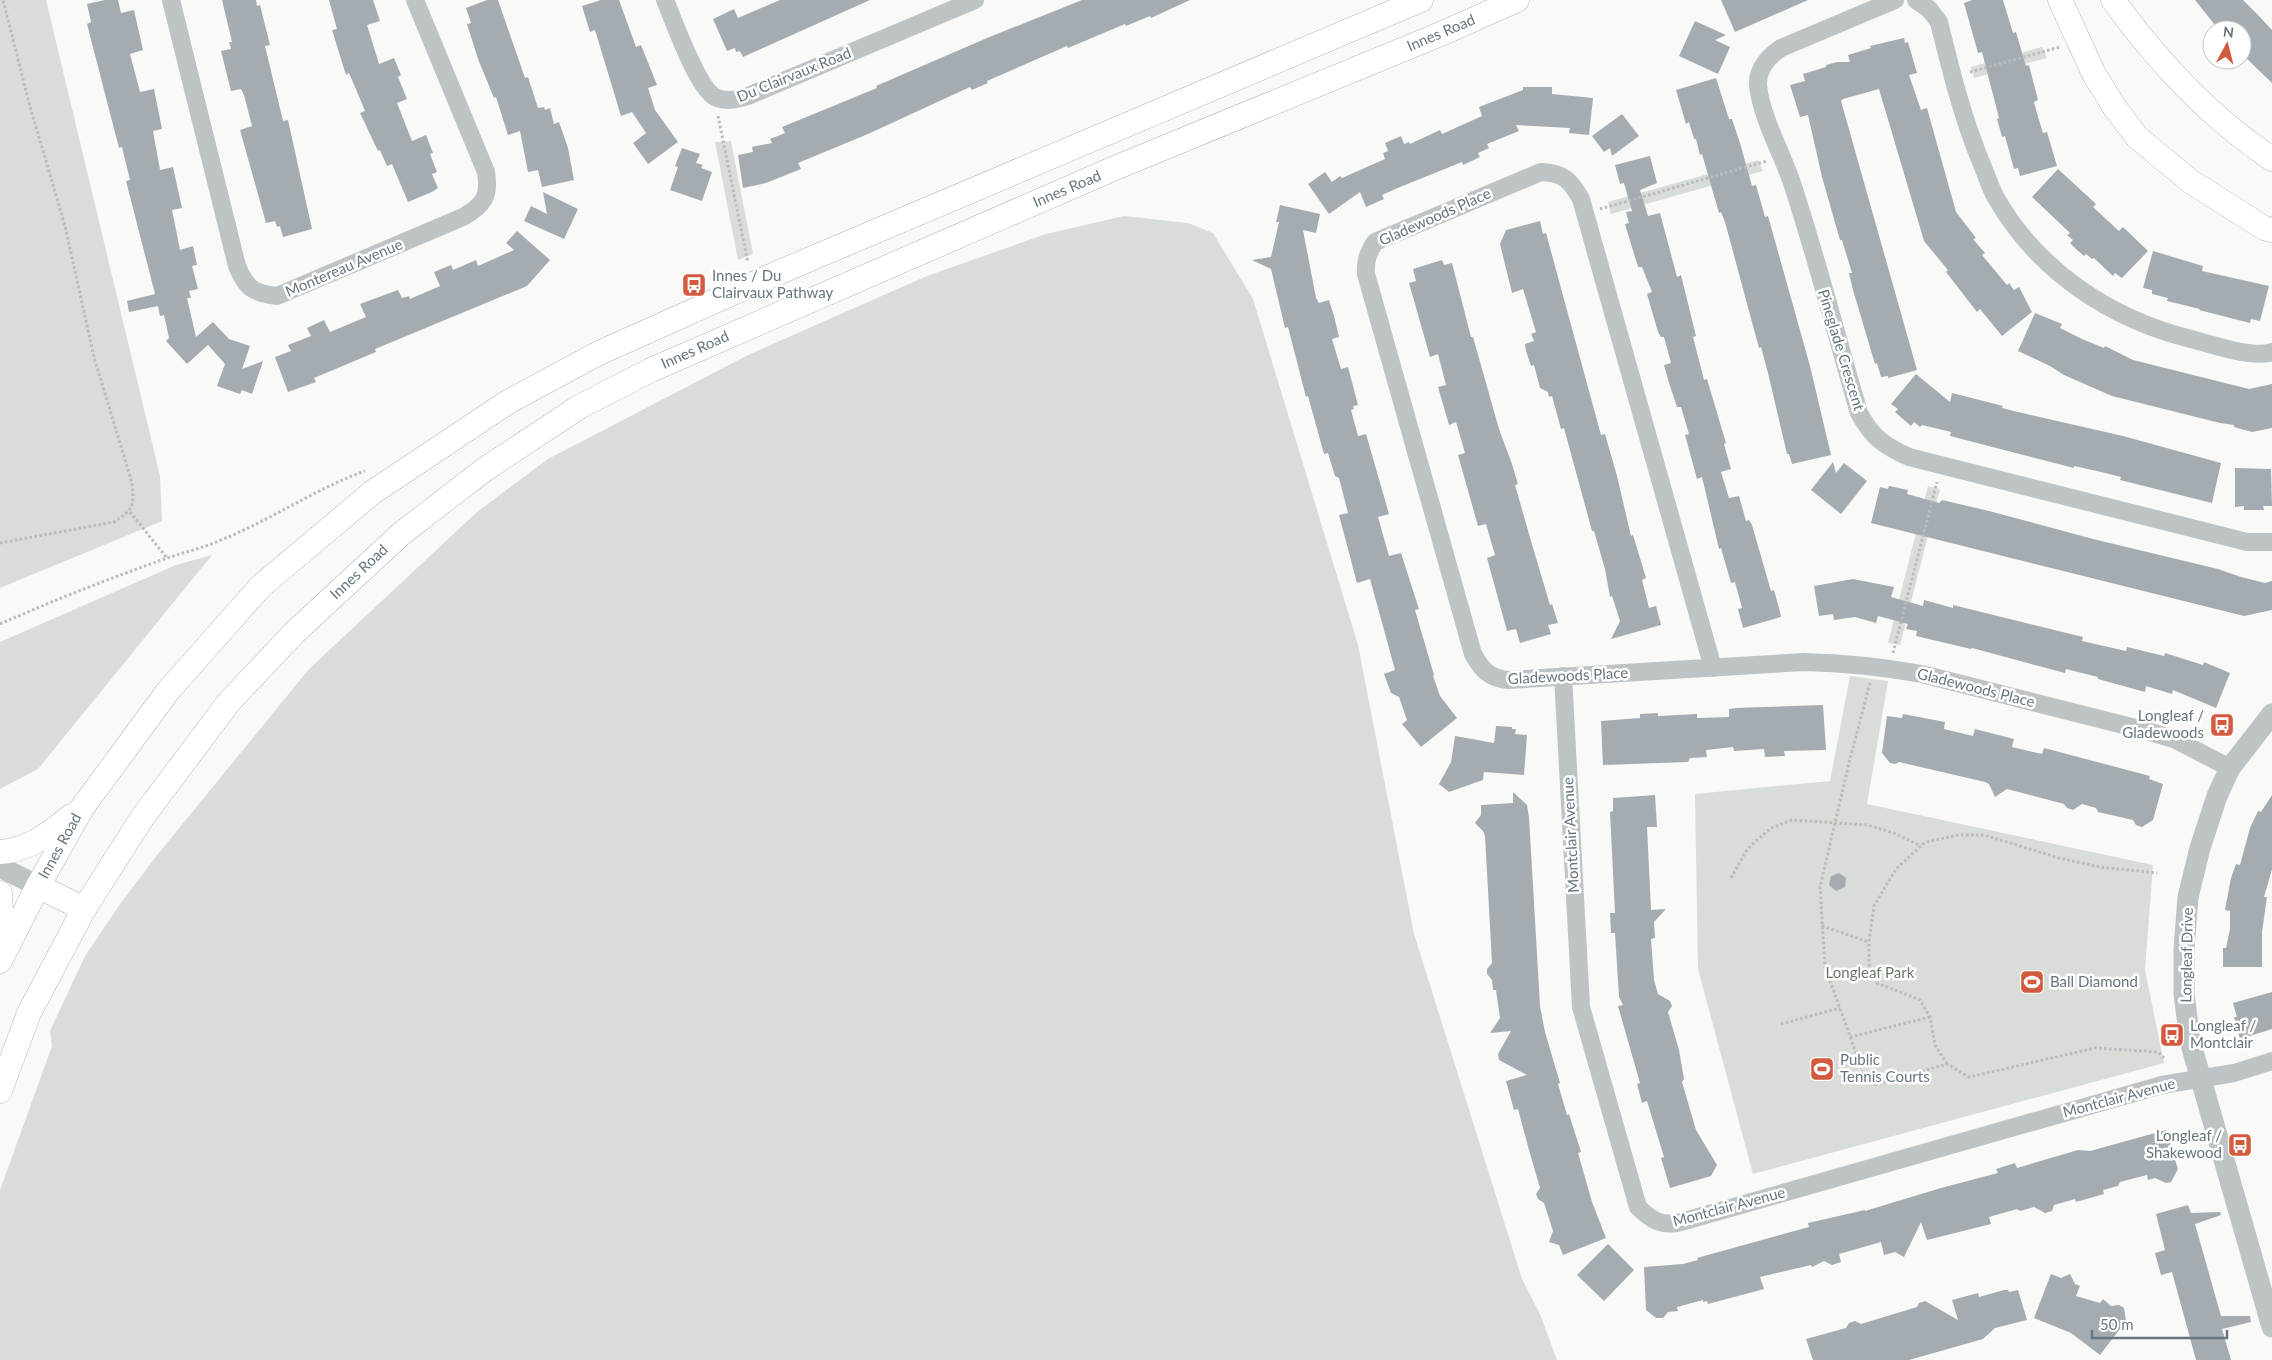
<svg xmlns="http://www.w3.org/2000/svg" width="2272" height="1360" font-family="Lato,sans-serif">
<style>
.green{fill:#d9ddd7}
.building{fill:#a4acb2}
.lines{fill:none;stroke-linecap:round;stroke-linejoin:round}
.secondary-casing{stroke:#b1b7bb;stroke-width:25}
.path{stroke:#b9bcbf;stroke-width:3;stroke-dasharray:2.5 2.5;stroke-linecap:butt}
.minor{stroke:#bec3c6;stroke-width:18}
.tertiary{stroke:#bec3c6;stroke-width:21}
.secondary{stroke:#fff;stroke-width:24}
.labels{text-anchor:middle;stroke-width:5;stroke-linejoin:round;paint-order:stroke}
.street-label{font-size:15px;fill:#66757f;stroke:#fff}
.poi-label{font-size:15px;fill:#66757f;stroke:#fff;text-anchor:start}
.park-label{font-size:15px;fill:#697866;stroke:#fff}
</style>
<rect width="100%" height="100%" fill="#f9f9f7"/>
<path class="green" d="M0,0H46L160,476L162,521L0,588Z
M2042,47L2047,58L1974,78L1971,67Z
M731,141L753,254L738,260L715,142Z
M1758,160L1763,171L1611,214L1608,202Z
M1124,216L1188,223L1213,233L1253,299L1358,645L1414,934L1522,1279L1540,1314L1557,1360H0V1190L52,1046L50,1031L85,956L120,904L158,854L309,669L477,512L548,459L748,355L927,276L1046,234Z
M1928,486L1940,489L1900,645L1888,643Z
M212,555L38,769L0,789V642L176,565Z
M1850,676L1888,681L1867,804L2153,865L2145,970L2164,1063L1753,1174L1698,969L1695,794L1830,781Z"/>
<path class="building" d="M105,0H118L121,13L134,10L143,50L130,54L140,92L154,89L162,129L153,131L160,170L173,167L182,208L172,210L180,250L193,246L197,265L192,266L198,289L189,291L191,298H187L196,337L213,322L229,339L250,346L242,369L263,361L252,394L242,390L240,394L217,386L225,364L208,345L187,364L166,341L169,338L164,315L160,316L158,306L129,312L127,301L155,294L126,181L130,180L122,147L119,148L87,24L91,22L87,4Z
M222,0H256L257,6L260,5L270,45L265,46L283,121L288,120L312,229L283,237L280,226L277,227L275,221L266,223L240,130L252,126L244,95L241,89L231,91L221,51L231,49L229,42H232Z
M329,0H373L380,21L367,25L379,64L394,58L401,75L398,77L407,99L397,103L412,141L426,135L433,153L430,154L437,172L432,174L438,188L432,192L408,202L392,164L387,166L380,150L378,151L360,113L365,111L361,101L349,73L346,75L332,30L337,29Z
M487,0H498L525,78L528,77L538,108L544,107L545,110L550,108L554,124L559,122L568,148L574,180L542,187L538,170L528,172L520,131L508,135L496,97L494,98L478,59L467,24L471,23L466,8Z
M601,0H619L636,47L641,45L657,85L648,88L655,110L678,142L648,164L633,143L646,133L632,112L621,116L595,30L590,32L582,6Z
M780,0H870L743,57L740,51L736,52L735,48L727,51L713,19L734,9L738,18Z
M1082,0H1190L1151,18L1150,16L1126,26L1125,24L1068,48L1067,46L987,81L988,83L972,90L970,87L868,134L798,163L801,169L766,183L743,188L738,155L753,152L752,147L772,143L770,139L785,133L782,127L877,88L876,86L987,38Z
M1721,0H1808L1735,32Z
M1972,0H2003L2013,33L2016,32L2026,66L2029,65L2038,100L2034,102L2038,117L2043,133L2047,132L2057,166L2020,176L2018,168L2014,169L2005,136L2002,137L1999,126L1997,119L1999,118L1982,52L1978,53L1964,3Z
M2195,0H2243L2259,16L2272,30V83L2242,54V30H2219Z
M1695,21L1726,35L1715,40L1730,47L1718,74L1679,56Z
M1904,38L1905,43L1908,42L1917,73L1909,75L1921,110L1927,108L1956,212L1976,238L1973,239L1985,253L1982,255L2007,285L2009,283L2014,290L2019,287L2032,312L2002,336L1980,309L1977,312L1946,272L1948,270L1924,241L1879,89L1843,99L1841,101L1917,370L1888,378V376L1881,377L1877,363L1875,364L1853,290L1849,273H1852L1842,240H1840L1822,177L1808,115L1800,117L1790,85L1805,81L1803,74L1826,67V65L1837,62H1850L1848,55L1871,48L1870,46Z
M1716,78L1729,119H1732L1740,143L1752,186L1756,185L1765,217L1768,216L1810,366L1831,455L1792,464L1789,454H1787L1768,373L1761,347L1759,348L1725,222L1721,212L1719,213L1702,154L1700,155L1696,139H1694L1689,122L1686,124L1676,90Z
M1523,87H1552V94L1593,98L1589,135L1569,133L1570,128L1516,125L1519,131L1487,144L1489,148L1478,153L1480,157L1463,165L1462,162L1400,187L1382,195L1384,199L1366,207L1360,192L1329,214L1308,184L1325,172L1332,182L1340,176L1342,178L1385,159L1383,153L1388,151L1385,143L1401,136L1404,144L1409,142L1410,144L1440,130L1442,134L1482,116L1479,107L1523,90Z
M1622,114L1639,136L1612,156L1610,148L1604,152L1592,136Z
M682,148L700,154L696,163L703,165L701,168L712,172L702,201L670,190L678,167L675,166Z
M1650,156L1657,183L1640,190L1648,216L1660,213L1677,277L1681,275L1696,336L1693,337L1704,380L1707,379L1726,443L1724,444L1731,469L1721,472L1729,498L1739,496L1746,521L1749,520L1752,525L1771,591L1774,590L1780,612L1781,617L1743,628L1738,609L1742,608L1735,582L1731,583L1721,548L1719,549L1702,477L1697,479L1685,435L1689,434L1681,407H1677L1669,383L1664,365L1671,363L1664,337H1661L1658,332L1647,294L1652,292L1642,267H1638L1625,224L1629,223L1626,212L1632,211L1624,183L1620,184L1615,165Z
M2058,169L2096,204L2093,207L2119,231L2123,227L2148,251L2122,278L2115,273L2113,276L2094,258L2092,259L2086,254L2084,256L2077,250L2070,243L2073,240L2067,235L2070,233L2032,197Z
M543,192L578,209L564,239L524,221L531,206L547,214Z
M1280,205L1320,214L1316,233L1303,230L1316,298L1319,303L1329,300L1334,316L1339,337L1332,339L1341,369L1348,367L1358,405L1353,406L1354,409L1351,410L1358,436L1366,434L1389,514L1378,517L1389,556L1401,553L1419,609L1415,610L1434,675L1433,676L1440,696L1457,718L1421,747L1402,724L1407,720L1399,697L1391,693L1384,674L1395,670L1370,579L1357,583L1339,515L1348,513L1339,478L1335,476L1328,453L1324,454L1308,396L1306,397L1288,327L1285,328L1271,269L1252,260L1271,257L1279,222H1276Z
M1540,221L1543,234L1546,233L1601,435L1605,434L1617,476L1631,536L1633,535L1646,578L1642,580L1649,608L1656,606L1661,625L1611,639L1620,621L1612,596L1610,597L1605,569L1594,531H1592L1564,428L1561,429L1552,396L1549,397L1548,392L1540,388L1534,365L1531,366L1526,351L1525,344L1534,341L1531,334L1536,332L1523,289L1512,293L1500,244L1506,230Z
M517,231L550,260L527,286L375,349L376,352L314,378L316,382L288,392L275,357L291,351L288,345L311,336L307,328L324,320L330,332L366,317L360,304L398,290L402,298L409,296L410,299L440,286L434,272L451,265L453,270L476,260L478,266L514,250L506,243Z
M2153,251L2203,266L2202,271L2269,286L2260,321L2251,319L2250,323L2199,310L2200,309L2167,301L2168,298L2152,294V290L2143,288Z
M1442,260L1444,265L1452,263L1471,337H1473L1499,429L1512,464L1518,484L1515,485L1531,541L1550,605L1552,604L1558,623L1548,625L1551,634L1520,643L1516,629L1507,631L1487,558L1495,555L1486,524L1478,526L1458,455L1465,453L1456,422L1449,425L1438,387L1446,385L1438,354L1430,357L1409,283L1416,281L1413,269Z
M2035,313L2062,324L2060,328L2082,339L2104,348L2105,346L2133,360L2249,389L2272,384V428L2252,432L2234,427V425L2220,423L2112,396L2064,375L2050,366L2018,351Z
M1916,374L1950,402L1952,393L2003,406L2002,408L2018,412L2123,436L2221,463L2212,503L2120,480L2121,477L2097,471L2074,466V468L1950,436L1951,432L1922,425L1920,427L1914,422L1911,426L1895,412L1898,409L1891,404Z
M1833,462L1836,473L1844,463L1867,481L1841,514L1811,490Z
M2235,468L2271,469L2272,506H2263L2264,510H2244V506L2235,507Z
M1889,486L1908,490L1907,494L1939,503L1942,500L1989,511L2093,539L2218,569L2241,577L2265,583L2272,581V610L2244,616L1871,523L1880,487L1888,489Z
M1853,579L1894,587L1891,597L1923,606L1924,600L1953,608V605L2083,637L2082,641L2126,651L2127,647L2164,656L2165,653L2203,665L2204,662L2230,673L2216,708L2173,690L2172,694L2146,686L2145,692L2098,679V677L2066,669L2065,673L1972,648L1971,649L1916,636L1917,631L1906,629L1908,624L1878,616L1876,623L1855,617L1834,620L1833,614L1819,616L1814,586Z
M1823,705L1826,750L1784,751L1785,756L1765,757L1764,749L1734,751L1733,747L1706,750L1707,757L1690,758L1688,762L1603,765L1601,721L1640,718V714L1658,713V716L1697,714V718L1729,717V709L1736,708Z
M1903,714L1945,722L1944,729L1973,736L1975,729L2014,739L2012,747L2042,754L2044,748L2150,776L2149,779L2163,784L2153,820L2142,827L2136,825L2133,820L2098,812L2096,808L2082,804L2073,810L2067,808L2064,804L2007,789L1995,797L1989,784L1985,782L1899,762L1896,764L1890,763L1882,753L1887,716L1902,718Z
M1496,726L1512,727V729H1516L1515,734L1527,735L1524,775L1484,772L1483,780L1449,792L1439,784L1451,762L1455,736L1494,743Z
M1513,792L1527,805L1529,817L1540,1006L1545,1032L1560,1083L1558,1084L1567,1115L1569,1114L1581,1152L1578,1153L1592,1202L1606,1238L1563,1255L1559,1245L1549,1242L1553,1231L1544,1203L1538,1199L1536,1194L1540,1188L1529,1150L1518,1109L1514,1110L1506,1081L1527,1075L1499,1060L1498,1054L1511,1031L1490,1033L1500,1018L1496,990H1493L1492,980L1487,974V969L1492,963L1485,836L1483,831L1475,823L1481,815V805L1513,803Z
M1655,795L1657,827H1647L1651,910L1666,909L1654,922L1655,938L1651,939L1654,980L1658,994L1670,1001L1672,1006L1668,1012L1679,1050L1684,1079L1682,1082L1696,1130L1717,1165L1711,1176L1670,1188L1661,1158L1664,1157L1647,1101L1642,1103L1637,1084L1640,1083L1618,1006L1623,1005L1619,997L1615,933H1611L1610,913H1615L1610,812L1613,811V798Z
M2272,795V869L2264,897H2267L2262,932V967H2223V948H2226L2230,929V911L2225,910L2231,878L2236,864L2240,865L2250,828L2258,811L2261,812Z
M1839,873L1846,878L1845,887L1836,891L1829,885L1831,876Z
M2272,992V1029L2240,1039L2234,1017H2237L2233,1003Z
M2166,1130L2178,1169L2171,1182L2166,1183L2155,1178L2148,1180L2147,1175L2120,1182L2118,1186L2103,1190L2104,1194L2076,1202L2075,1199L2054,1205L2052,1211L2045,1213L2034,1207L2020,1211L2017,1209L1989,1217L1991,1224L1927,1240L1921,1222L1904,1257L1895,1252L1884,1255L1881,1242L1839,1254L1841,1262L1832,1265L1824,1261L1812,1267L1811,1265L1760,1277L1764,1289L1708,1304L1707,1301L1703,1302V1300L1677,1307L1678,1311L1668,1312L1663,1318H1656L1646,1310L1644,1267L1683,1264L1698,1260L1697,1258L1809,1227L1808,1223L1865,1210V1211L1941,1188L1998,1173L1996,1169L2015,1163L2017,1168L2078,1150L2090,1151Z
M2188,1205L2191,1213L2220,1212L2221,1215L2195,1224L2221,1316H2250L2251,1322L2222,1329L2231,1360H2196L2172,1272L2161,1275L2155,1253L2165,1250L2156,1214Z
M1608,1244L1634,1270L1604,1301L1577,1275Z
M2051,1274L2061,1278L2070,1274L2075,1284L2080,1286L2076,1296L2100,1303L2103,1299L2111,1306L2119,1305L2124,1308L2126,1321L2100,1355L2071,1333L2034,1318Z
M2004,1290H2008L2009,1292L2018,1290L2027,1320L1995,1328L1983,1339L1909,1360H1813L1806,1339L1846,1328L1849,1323L1855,1321L1861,1324L1917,1307L1919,1303L1925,1301L1958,1320L1952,1300L1978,1293L1979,1297Z"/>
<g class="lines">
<defs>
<path id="secondary" d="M2060,0L2094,74L2115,108L2137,137L2190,181L2264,228L2272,230
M2113,0C2157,61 2209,117 2272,159
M0,852C29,850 49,834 71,816
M38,886L84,909
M0,893L3,953
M0,961L38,886L82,808L168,691L261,586L373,492L508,402L599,353L782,271L1421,0
M0,1091L29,1013L84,909L142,818L229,702L294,633L401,534L484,470L579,407L651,370L1115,168L1443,33L1517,0"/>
</defs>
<use href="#secondary" class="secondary-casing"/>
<path class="path" d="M1970,72L2060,47
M718,116L748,263
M1600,209L1767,161
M130,512L167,558
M0,543L114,522C134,509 134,506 132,483L94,357L65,226L29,103L3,0
M0,624C54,600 111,578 167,558C185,552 203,548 221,540C271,520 315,489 365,471
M1893,653L1937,482
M1731,878L1748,848L1771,828L1792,820L1867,825L1894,833L1921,846
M1822,926L1869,942
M1781,1024L1840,1008
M1850,1037L1930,1017
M1868,1063L1856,1053L1825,967L1820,887L1849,763L1870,683
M1947,1064L1935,1045L1930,1017L1920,1000L1877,983L1869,964V942L1874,906L1896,869L1921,846L1926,842L1959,835H1984L2059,858L2100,867L2157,873
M1874,1085L1947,1064L1969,1077L2095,1048L2158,1052L2164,1058"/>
<path class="minor" d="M171,0L237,266C246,288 253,293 277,296L463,217C484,205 490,196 486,172L415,0
M665,0C674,21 698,91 717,98C728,102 738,99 748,96L975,0
M1895,0L1781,48C1769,56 1757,69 1758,85C1761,117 1783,155 1793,186C1817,260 1837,337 1859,413C1872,437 1884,446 1909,457L2247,542H2272
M1916,0L1929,9L1939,22C1951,71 1963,120 1983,167C1987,177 1991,189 1996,198C2038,271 2110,319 2191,339C2211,344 2252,359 2272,352
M1713,668L1581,199C1570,180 1564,173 1541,172L1375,242C1368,253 1365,261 1366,274L1473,654C1482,670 1489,678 1508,680L1804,662C1844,663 1883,667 1922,674L2147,731L2174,739L2230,768
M1563,676L1581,1007L1638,1207C1651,1220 1662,1227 1681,1222L2162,1085L2234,1073L2272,1061"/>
<path class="tertiary" d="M2272,714L2230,768L2217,796L2200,848L2188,897L2184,949V994L2190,1041L2272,1327
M0,867L38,886"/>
<use href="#secondary" class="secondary"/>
</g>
<defs>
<symbol id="bus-square" viewBox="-11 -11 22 22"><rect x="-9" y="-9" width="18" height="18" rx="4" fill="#d25b3f" stroke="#fff"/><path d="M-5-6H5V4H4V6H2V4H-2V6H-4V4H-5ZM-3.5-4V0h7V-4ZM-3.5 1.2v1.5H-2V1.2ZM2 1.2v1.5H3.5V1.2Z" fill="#fff"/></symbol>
<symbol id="stadium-square" viewBox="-11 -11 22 22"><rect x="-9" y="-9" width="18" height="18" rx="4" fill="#d25b3f" stroke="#fff"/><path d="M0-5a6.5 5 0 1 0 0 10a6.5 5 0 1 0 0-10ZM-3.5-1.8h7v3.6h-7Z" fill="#fff"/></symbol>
</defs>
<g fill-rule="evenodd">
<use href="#bus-square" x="680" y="271" width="28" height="28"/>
<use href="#bus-square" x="2208" y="711" width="28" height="28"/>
<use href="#stadium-square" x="2018" y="968" width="28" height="28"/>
<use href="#bus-square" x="2158" y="1021" width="28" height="28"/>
<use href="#stadium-square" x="1808" y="1055" width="28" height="28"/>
<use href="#bus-square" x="2226" y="1131" width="28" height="28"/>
</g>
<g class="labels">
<g class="street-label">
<text transform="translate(1441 33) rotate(-23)" y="5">Innes Road</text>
<text transform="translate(794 75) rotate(-22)" y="5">Du Clairvaux Road</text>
<text transform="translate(1067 189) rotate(-23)" y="5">Innes Road</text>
<text transform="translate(1435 217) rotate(-24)" y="5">Gladewoods Place</text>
<text transform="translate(344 268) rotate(-23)" y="5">Montereau Avenue</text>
<text transform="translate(695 350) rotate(-24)" y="5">Innes Road</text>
<text transform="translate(1841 350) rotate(73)" y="5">Pineglade Crescent</text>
<text transform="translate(359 572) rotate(-43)" y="5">Innes Road</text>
<text transform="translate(1568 676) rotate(-3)" y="5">Gladewoods Place</text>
<text transform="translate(1976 688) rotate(14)" y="5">Gladewoods Place</text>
<text transform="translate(1571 835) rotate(-93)" y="5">Montclair Avenue</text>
<text transform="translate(60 846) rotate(-61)" y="5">Innes Road</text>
<text transform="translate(2187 955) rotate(-89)" y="5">Longleaf Drive</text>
<text transform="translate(2119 1098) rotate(-15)" y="5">Montclair Avenue</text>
<text transform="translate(1729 1207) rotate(-15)" y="5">Montclair Avenue</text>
</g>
<g class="poi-label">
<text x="712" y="281">Innes / Du<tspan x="712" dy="17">Clairvaux Pathway</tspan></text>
<text x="2204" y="721" text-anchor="end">Longleaf /<tspan x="2204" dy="17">Gladewoods</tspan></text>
<text x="2050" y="987">Ball Diamond</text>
<text x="2190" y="1031">Longleaf /<tspan x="2190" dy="17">Montclair</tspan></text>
<text x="1840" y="1065">Public<tspan x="1840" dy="17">Tennis Courts</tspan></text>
<text x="2222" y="1141" text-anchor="end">Longleaf /<tspan x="2222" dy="17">Shakewood</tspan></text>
</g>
<g class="park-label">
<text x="1870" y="978">Longleaf Park</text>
</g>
</g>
<g transform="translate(2227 45) rotate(7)"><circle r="24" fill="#ffffff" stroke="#c2c8cc"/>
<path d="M0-4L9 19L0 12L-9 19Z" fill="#d25b3f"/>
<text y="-8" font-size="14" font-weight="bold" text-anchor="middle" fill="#66757f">N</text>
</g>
<path d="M2092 1330v8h135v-8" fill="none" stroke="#66757f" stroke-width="2.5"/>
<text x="2100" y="1330" font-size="15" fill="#66757f" stroke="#ffffff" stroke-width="4" paint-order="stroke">50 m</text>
</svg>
